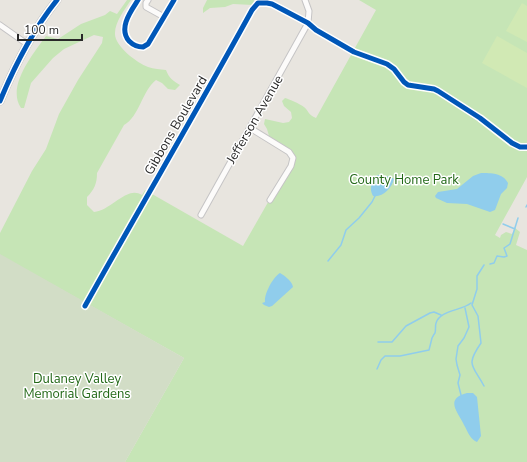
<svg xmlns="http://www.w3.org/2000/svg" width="527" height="462" font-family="'Nunito Sans',sans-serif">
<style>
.green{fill:#c6e5b6}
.cemetery{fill:#d2ddc6}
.pitch{fill:#d1e9b4}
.water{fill:#90cdec}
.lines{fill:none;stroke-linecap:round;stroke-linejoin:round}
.stream{stroke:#90cdec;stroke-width:1.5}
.street-casing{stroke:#c5c4c5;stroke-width:7}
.secondary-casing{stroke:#c5c4c5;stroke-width:9}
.street{stroke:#fcfbfa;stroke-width:5}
.secondary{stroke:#fcfbfa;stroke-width:7}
.cycleway-casing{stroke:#fff;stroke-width:8}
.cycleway{stroke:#0057b8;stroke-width:5}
.labels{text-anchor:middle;stroke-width:3;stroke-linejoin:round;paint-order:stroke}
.street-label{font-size:13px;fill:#292929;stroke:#fff}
.park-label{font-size:13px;fill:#226817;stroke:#fff}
</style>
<rect width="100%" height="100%" fill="#e8e5df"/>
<path class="green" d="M127,0H131C125,9 115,22 115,33C114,46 137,63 148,67C154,69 160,69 166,70C169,78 173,81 180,85L175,90L168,89L162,83L156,80C142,91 139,117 124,125L97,173C97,184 94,190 87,197V205L94,212C112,210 127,185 142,195L145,190L243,246L295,155L285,146L269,136L267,129L264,124L265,119L283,123L289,122L292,118L291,112L284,106L282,101L285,98C289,99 300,104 304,107C309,111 308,115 316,118L376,10L359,0H527V177L495,235L500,238L501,235L506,232L512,234L515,228L520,232L516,245L527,250V462H125L184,358L0,255V233L32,171L46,149L59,114L78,80L102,43L103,37L94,35L64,49L53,58L31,83L24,108H21C6,86 34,53 46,36L58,39L81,24L105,15L110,11L117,14Z
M207,0H254L253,5L233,4L225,7L210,8L203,13V8Z"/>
<path class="cemetery" d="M0,254L184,358L125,462H0Z"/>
<path class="pitch" d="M522,3L527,6V42L506,31Z
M497,36L527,53V88L482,63Z"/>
<path class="water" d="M481,173C491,173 503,173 508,183L507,188L501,194L495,210L490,212L467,204L447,203L436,198L435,196L438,192L457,189L473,176Z
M378,175L391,177L394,179C392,188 382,198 373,196C369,189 371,182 376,176Z
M280,273C285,276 292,281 293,287L272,306L269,307L264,305L262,303L265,302C264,294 273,277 280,273Z
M467,393H473L477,397L481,436L477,442C470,439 468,432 464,425C458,412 444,399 467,393Z"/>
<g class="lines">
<path class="stream" d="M526,207L527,205
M503,224L515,229
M328,261L341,245L346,230L359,218L372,202L375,196
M490,264L494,263L497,256L504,257L507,256L504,248L510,244L518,218
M484,265L477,276V289L472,305L478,316L481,343C465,366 473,365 484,386
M378,342H392L406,326L430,313L434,312L441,315
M377,369L381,360L385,356H400L429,350C430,346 431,342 432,338C433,336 434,334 435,333C436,330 435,326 436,323C440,310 461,311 471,303
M461,395L458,383L460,375L457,365L456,359L458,346L464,338L469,327L465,308"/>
<defs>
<path id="street" d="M138,0C131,11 118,28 129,41C133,45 138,47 143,47L148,44L174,0
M148,0L146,3V7L164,17
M0,25L27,44
M250,128L289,152L293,158L291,166L270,200
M201,215L308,23L309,11L305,0
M85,306C140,207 198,109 252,10L258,3H267L272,4L308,23L316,30L354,52L387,64L394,69L404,82L408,85L434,89L438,91L480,118L512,143L520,147H527"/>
<path id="secondary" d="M0,101C15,65 32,31 57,0"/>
</defs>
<use href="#street" class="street-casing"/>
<use href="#secondary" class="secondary-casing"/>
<use href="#street" class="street"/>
<use href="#secondary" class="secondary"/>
<defs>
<path id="cycleway" d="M138,0C131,11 118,28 129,41C133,45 138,47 143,47L148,44L174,0
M0,101C15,65 32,31 57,0
M85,306C140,207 198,109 252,10L258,3H267L272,4L308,23L316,30L354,52L387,64L394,69L404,82L408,85L434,89L438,91L480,118L512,143L520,147H527"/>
</defs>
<use href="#cycleway" class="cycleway-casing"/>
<use href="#cycleway" class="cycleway"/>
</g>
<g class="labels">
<g class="street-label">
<text transform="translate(254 119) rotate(-60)" y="5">Jefferson Avenue</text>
<text transform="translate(175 125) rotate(-60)" y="5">Gibbons Boulevard</text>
</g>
<g class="park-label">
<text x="404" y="184">County Home Park</text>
<text x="77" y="383">Dulaney Valley<tspan x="77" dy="15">Memorial Gardens</tspan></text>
</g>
</g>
<path d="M18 34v6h64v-6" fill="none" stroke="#292929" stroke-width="2"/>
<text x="24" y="34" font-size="12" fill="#292929" stroke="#ffffff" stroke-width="3" paint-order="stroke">100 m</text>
</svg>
